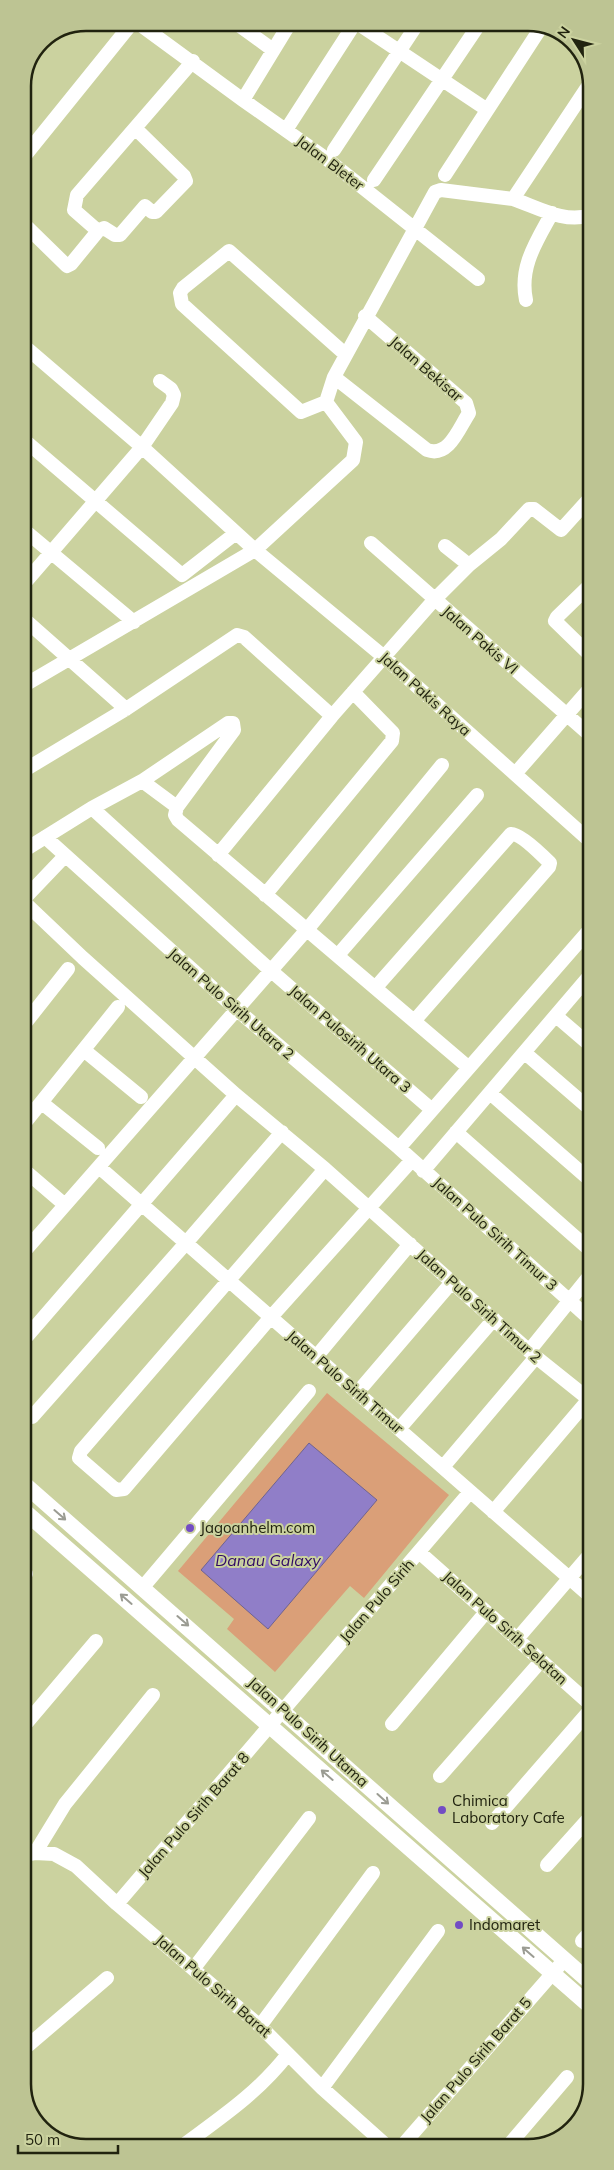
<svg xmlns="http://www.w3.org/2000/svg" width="614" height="2170" font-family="Mulish,sans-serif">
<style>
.green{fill:#da9f78}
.water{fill:#907ec8;stroke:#6f6390}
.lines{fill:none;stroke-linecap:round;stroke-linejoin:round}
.minor{stroke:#fff;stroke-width:14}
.major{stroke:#fff;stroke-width:16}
.oneway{stroke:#9b9c93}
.poi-dot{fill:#734cc4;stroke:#cbd29f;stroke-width:2}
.labels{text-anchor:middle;stroke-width:4;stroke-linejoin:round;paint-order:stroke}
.street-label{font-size:15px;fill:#21230f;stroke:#cbd29f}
.poi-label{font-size:15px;fill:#21230f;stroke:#cbd29f;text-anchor:start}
.water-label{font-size:16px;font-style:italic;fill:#310b65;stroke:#cbd29f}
.rim{fill:none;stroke:#21230f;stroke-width:2.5}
</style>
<rect width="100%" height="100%" fill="#cbd29f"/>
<path class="green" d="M327,1393L449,1495L364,1598L350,1586L275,1672L227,1629L234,1619L178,1571Z"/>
<path class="water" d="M309,1443L377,1500L268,1629L201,1570Z"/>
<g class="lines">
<path class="minor" d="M138,23L243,100L328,160L478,279
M236,23L273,50
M357,23L486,109
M243,100L290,23
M136,129L184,176L186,181L156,212H152L145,206L120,235H115L104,228L98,231L74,210L77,195L193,61
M286,130L355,23
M334,150L418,23
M23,158L132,23
M445,175L542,26
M374,180L480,23
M513,199C537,207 565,224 590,215
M23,223L67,266L71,264L98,231
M526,300C519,266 537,241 552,213
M365,316L466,403L469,413C459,428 449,458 427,450L334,377L435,192L441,190L513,199L590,83
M23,345L142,447L255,550L384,657L591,842
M334,377L326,402L301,412L182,304L180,293L183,288L229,251L345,354
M23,439L182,575L236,533
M23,529L134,622
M371,543L591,736
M445,546L469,565
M591,584L557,617L555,621L591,656
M23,585L142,447L172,403L174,395L171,389L160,381
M23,618L126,709
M23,686L255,550L353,460L356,442L326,402
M23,771L126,709L237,635L244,637L332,716
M515,774L591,687
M142,781L177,807L175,815L178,820L468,1067
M92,808L269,969L431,1109
M45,837L236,1009L399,1148L591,1320
M23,851L92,808L142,781L228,723H233L234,730L177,807
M218,855L332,716L434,600L469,565L501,539L529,509H534L561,530L590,498
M265,895L392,741L393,733L353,692
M23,900L64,857
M23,901L83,958L236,1095L325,1169L536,1357L591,1401
M23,930L25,928
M338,955L477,795
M376,987L511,834C520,833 543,856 550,863L549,867L415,1020
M556,1016L591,1046
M23,1026L68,969
M85,1051L141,1097
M525,1053L591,1110
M490,1093L591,1181
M42,1103L98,1148
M23,1125L118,1007
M456,1132L591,1251
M399,1148L591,928
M99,1167L591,1597
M23,1169L65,1205
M325,1169L81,1451L79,1458L116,1490L124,1489L271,1317L412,1160
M423,1171L591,974
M23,1253L310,926L442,765
M23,1341L236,1095
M529,1351L591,1274
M316,1357L410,1244
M357,1393L452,1282
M23,1408L32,1417L186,1243L282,1132
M399,1429L494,1319
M443,1467L536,1357
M493,1512L589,1399
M419,1552L591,1705
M23,1576L26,1574
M143,1587L309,1391
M517,1639L591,1553
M392,1724L486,1612
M24,1726L96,1641
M440,1776L541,1661
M492,1823L591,1709
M35,1853L65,1804L153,1695
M24,1855L35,1853L54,1854L76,1866L117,1904L260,2026L322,2088L388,2147
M547,1865L591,1816
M117,1904L470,1492
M582,1941L591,1931
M194,1968L309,1818
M260,2026L373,1873
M24,2049L107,1978
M322,2088L438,1931
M43,2129L46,2132
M508,2146L567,2077
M181,2147C220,2118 258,2093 288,2054
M401,2147L559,1966"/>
<path class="major" d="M23,1483L591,1983
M23,1510L591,2007"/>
</g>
<defs><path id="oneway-shaft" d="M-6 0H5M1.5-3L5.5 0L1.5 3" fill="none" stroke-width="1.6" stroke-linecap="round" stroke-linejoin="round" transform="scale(1.25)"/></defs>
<g class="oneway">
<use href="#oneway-shaft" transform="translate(60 1515) rotate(41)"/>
<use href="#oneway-shaft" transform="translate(126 1599) rotate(-139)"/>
<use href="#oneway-shaft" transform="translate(183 1621) rotate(41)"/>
<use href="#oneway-shaft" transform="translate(327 1775) rotate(-139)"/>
<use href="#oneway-shaft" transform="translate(383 1799) rotate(42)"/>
<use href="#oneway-shaft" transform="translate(528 1952) rotate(-139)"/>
</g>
<g class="poi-dot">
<circle cx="190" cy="1528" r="5"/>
<circle cx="442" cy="1810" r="5"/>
<circle cx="459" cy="1925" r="5"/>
</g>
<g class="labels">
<g class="street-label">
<text transform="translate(330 163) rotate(37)" y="5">Jalan Bleter</text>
<text transform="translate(426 369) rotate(41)" y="5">Jalan Bekisar</text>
<text transform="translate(480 640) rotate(41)" y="5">Jalan Pakis VI</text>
<text transform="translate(425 694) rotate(42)" y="5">Jalan Pakis Raya</text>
<text transform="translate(231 1004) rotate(41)" y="5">Jalan Pulo Sirih Utara 2</text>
<text transform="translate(350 1039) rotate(41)" y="5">Jalan Pulosirih Utara 3</text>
<text transform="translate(495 1234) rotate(42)" y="5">Jalan Pulo Sirih Timur 3</text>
<text transform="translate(479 1306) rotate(42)" y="5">Jalan Pulo Sirih Timur 2</text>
<text transform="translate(345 1382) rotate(41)" y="5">Jalan Pulo Sirih Timur</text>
<text transform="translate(377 1601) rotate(-49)" y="5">Jalan Pulo Sirih</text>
<text transform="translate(505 1628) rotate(42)" y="5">Jalan Pulo Sirih Selatan</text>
<text transform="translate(308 1732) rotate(42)" y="5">Jalan Pulo Sirih Utama</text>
<text transform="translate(194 1815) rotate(-49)" y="5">Jalan Pulo Sirih Barat 8</text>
<text transform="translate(213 1986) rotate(41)" y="5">Jalan Pulo Sirih Barat</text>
<text transform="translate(476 2060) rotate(-49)" y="5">Jalan Pulo Sirih Barat 5</text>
</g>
<g class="poi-label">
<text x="200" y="1533">Jagoanhelm.com</text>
<text x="452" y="1806">Chimica<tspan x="452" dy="17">Laboratory Cafe</tspan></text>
<text x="469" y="1930">Indomaret</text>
</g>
<g class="water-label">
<text x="268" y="1566">Danau Galaxy</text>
</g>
</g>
<path d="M0 0H614V2170H0ZM86 31H528A55 55 0 0 1 583 86V2084A55 55 0 0 1 528 2139H86A55 55 0 0 1 31 2084V86A55 55 0 0 1 86 31Z" fill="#bdc493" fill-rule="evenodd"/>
<path class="rim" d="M86 31H528A55 55 0 0 1 583 86V2084A55 55 0 0 1 528 2139H86A55 55 0 0 1 31 2084V86A55 55 0 0 1 86 31Z"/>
<g transform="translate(574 40) rotate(306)" stroke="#cbd29f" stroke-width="4" paint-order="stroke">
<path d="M0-4L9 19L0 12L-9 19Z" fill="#21230f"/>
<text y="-8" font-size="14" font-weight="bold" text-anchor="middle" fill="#21230f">N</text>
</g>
<path d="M18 2145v8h100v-8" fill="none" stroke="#21230f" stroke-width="2.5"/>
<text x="25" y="2145" font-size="15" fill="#21230f" stroke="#cbd29f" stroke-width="4" paint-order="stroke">50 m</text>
</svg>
